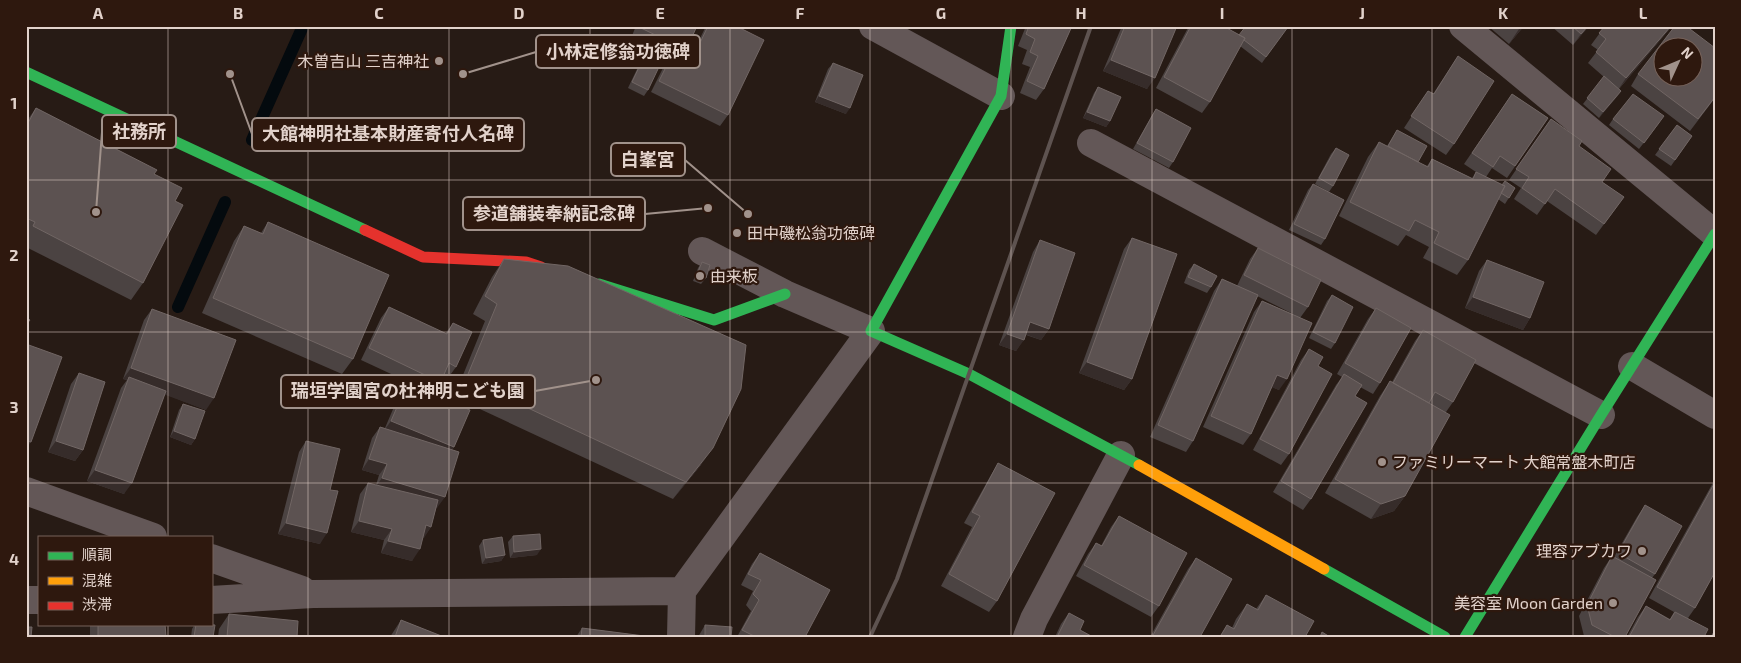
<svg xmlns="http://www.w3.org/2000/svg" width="1741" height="663" font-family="'Exo 2','Noto Sans JP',sans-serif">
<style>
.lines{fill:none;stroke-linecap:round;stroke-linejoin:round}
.stream{stroke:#040a0e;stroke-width:12}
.street{stroke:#635757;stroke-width:28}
.fast{stroke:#30b455;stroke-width:11}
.slow{stroke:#ff9f0a;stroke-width:11}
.jam{stroke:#e5322d;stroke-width:11}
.rail{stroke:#5e5350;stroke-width:4}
.wall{fill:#4b4342}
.shaded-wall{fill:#362c2a}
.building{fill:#5c5251;stroke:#716664;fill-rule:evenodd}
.grid{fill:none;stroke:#e2d2cb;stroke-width:1;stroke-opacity:0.55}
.poi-dot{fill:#a1928b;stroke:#2e180e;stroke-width:2}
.labels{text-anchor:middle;stroke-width:4.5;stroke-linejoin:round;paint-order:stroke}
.poi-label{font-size:16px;fill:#e2d2cb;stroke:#2e180e;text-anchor:end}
.leader{fill:none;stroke:#a1928b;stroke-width:2}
.callout-dot{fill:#a1928b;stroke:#2e180e;stroke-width:2}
.callout{fill:#2e180e;stroke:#a1928b;stroke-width:2}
.callout-label{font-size:18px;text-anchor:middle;font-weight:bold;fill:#e2d2cb}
.neatline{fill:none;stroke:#e2d2cb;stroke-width:2}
.grid-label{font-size:16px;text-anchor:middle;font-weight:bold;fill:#e2d2cb}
</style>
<rect width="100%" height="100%" fill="#271b15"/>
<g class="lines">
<path class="stream" d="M252,140L303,26
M178,307L225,202"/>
<path class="street" d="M873,26L1001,96
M1463,26L1715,234
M1091,143L1601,415
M1632,366L1715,415
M26,491L153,537
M211,558L302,590
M26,600H39
M211,600L313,594L682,591
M681,637L682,591L871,331L785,294L702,251
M1027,637L1034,619L1121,455"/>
<path class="fast" d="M1011,26L1001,96L871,331L969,374L1139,465
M26,72L365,230
M599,284L714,320L785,294
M1324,569L1445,637
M1465,637L1601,415L1715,234"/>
<path class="slow" d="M1139,465L1324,569"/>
<path class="jam" d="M365,230L423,257L526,262L541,267"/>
<path class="rail" d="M870,637L897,579L1091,26"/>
</g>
<path class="wall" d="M636,26H697L686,50L681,57L689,61L706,26H736L728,115L720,126L651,92L665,64L670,57L631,38Z
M1026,26H1072L1044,89L1036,100L1020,93L1030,67L1022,64L1027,50L1018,46Z
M1122,26H1177L1147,89L1103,71Z
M1189,26H1231L1229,30L1239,35L1288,26L1262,63L1240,46L1210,102L1202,113L1156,88Z
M1488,26H1524L1509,44Z
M1551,26H1589L1573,45Z
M1605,26H1672L1619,89L1621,91L1599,118L1583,104L1604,77L1588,63L1598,50L1591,45Z
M1715,48V98L1690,131L1631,86L1638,74Z
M1458,56L1454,144L1446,155L1404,128L1428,91L1433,94Z
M642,61L648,90L644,96L628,88L638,67Z
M833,63L846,114L815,102L828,69Z
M1098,87L1110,121L1106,127L1083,118L1094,93Z
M1512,94L1548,118L1507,178L1492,168L1486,177L1502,185L1515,188L1505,204L1498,199L1468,260L1457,275L1423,258L1429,247L1406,235L1398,246L1339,216L1368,157L1379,142L1387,146L1397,130L1418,162L1427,166L1432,159L1472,178L1476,172L1464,164Z
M36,108L154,174L175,201L143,283L131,300L26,247V122Z
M1156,109L1173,162L1169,168L1133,149L1152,115Z
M1551,119L1579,146L1602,182L1624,197L1596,235L1547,201L1537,215L1514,199L1521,188L1509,180Z
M1613,119L1660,122L1639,149L1609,125Z
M1677,125L1692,136L1671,166L1655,155Z
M1336,148L1333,186L1329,192L1315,184L1331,154Z
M1313,184L1325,239L1321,245L1289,230L1308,190Z
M268,222L353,359L342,374L202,313L234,241L244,226L261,233Z
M1132,238V379L1124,390L1079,373L1124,249Z
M1040,240L1049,329L1041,340L1026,335L1016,351L999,345L1033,252Z
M1258,248L1308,307L1300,318L1279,390L1272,387L1251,434L1243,445L1203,427L1254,312L1262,301L1295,315L1257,296L1193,441L1186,452L1150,437L1214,291L1222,279L1237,286L1250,259Z
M504,259L701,465L673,499L454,397L485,321L473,314L492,277Z
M1487,260L1530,318L1523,330L1465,308L1479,271Z
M702,262L706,278L701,284L693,281L698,268Z
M1194,264L1211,287L1207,293L1184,283L1189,270Z
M1332,295L1335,343L1331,349L1309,338L1327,301Z
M389,307L445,334L453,323L456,367L448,378L443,376L438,388L432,395L454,447L452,450L431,527L423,538L412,561L381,553L384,540L351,532L360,494L368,483L376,485L379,475L362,470L372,438L380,427L385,428L399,395L407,384L416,388L417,386L361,360L381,318Z
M1376,308L1380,383L1373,394L1360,387L1355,396L1311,499L1303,510L1273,492L1336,385L1342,377L1337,374L1368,319Z
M152,309L206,410L165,394L124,494L87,481L121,388L127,380L123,379L144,320Z
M1423,330L1453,402L1446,412L1405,496L1394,511L1371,519L1325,493L1380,396L1390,381L1392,382L1415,341Z
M1309,349L1318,366L1289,454L1281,465L1253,450L1301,360Z
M79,373L83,450L75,461L48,452L71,384Z
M183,404L195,439L191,445L170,437L179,410Z
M306,441L330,490L320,544L278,534L299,452Z
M998,463L997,601L989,612L941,586L972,527L964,523L991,475Z
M1715,479V572L1695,608L1688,618L1704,637H1627L1638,617L1646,606L1670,619L1674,612L1649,598Z
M1645,505L1655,574L1652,578L1625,637H1586L1584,636L1579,616L1604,568L1612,556L1614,557L1637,517Z
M1119,516L1159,606L1151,617L1076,576L1088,554L1096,543L1101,546L1111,527Z
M513,536L537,555L510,558L508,542Z
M483,540L505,555L501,561L482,564L479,546Z
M760,553L805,637H737L751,611L746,605L753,591L741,585L752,564Z
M1196,558L1200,637H1150L1188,569Z
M1266,595L1305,637H1219L1227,625L1232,628L1236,619L1247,604L1256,609Z
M1069,613L1080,630L1093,637H1055L1061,624Z
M229,614L297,637H218L219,629Z
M401,620L444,637H390Z
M90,624H165L166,637H90Z
M195,624H205L213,637H191L192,629Z
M705,625L731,637H698Z
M582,628L652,637H576Z"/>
<path class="shaded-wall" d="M1522,26H1524L1509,44L1519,29Z
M1588,26H1589L1573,45L1581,34Z
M1671,26H1672L1618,90L1626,78Z
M1111,60L1155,78L1147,89L1103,71Z
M1621,91L1617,97L1599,118L1603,112Z
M819,96L850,108L846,114L815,102Z
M1087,112L1110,121L1106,127L1083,118Z
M1473,297L1530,318L1523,330L1465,308Z
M1030,322L1049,329L1041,340L1022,333Z
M1007,334L1024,340L1016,351L999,345Z
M1087,362L1132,379L1124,390L1079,373Z
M131,368L214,398L206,410L128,381L129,377L127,380L123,379Z
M1277,375L1287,379L1279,390L1269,386Z
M391,421L454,447L446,458L383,432Z
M174,431L195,439L191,445L170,437Z
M26,441L31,442L26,449Z
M56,441L83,450L75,461L48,452Z
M713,448L701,465L673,499L686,482Z
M369,459L387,464L379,475L362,470Z
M95,470L132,483L124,494L87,481Z
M382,478L445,497L437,508L374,489Z
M1405,496L1394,511L1371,519L1381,504Z
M359,521L392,529L384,540L351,532Z
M286,523L327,533L320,544L278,534Z
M426,525L431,527L424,538L418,537Z
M388,541L420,549L412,561L381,553Z
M541,549L537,555L510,558L514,552Z
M505,555L501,561L482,564L486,558Z"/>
<path class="building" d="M639,26H697L686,50L639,27Z
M708,26H736L764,40L728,115L659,81L673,53L691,62Z
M1029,26H1072L1044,89L1027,81L1038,56L1030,52L1035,39L1026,34Z
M1125,26H1177L1155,78L1111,60Z
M1191,26H1223L1245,38L1210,102L1164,77Z
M1246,26H1288V27L1266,57L1244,40L1245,38L1239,35Z
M1516,26H1522L1519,29Z
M1572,26H1588L1581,34Z
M1605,26H1671L1626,78L1596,52L1606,39L1599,33Z
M1675,26H1686L1715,48V97L1698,119L1638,74ZM1664,48H1694V78H1664Z
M1458,56L1494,81L1454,144L1411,116L1428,91L1434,94Z
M642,61L658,69L648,90L632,82Z
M833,63L863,75L850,108L819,96Z
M1604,76L1621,91L1603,112L1587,98Z
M1098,87L1121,97L1110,121L1087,112Z
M1512,94L1548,118L1515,166L1500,156L1493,167L1472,153Z
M1633,94L1664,116L1644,143L1613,119Z
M36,108L157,170L154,174L182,188L175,201L183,205L143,283L33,226L35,222L26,218V125H27Z
M1156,109L1191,128L1173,162L1137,143Z
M1551,119L1582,141L1579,146L1611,169L1602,182L1624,197L1604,224L1555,189L1545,204L1522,188L1529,177L1516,169Z
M1677,125L1692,136L1675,160L1659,149Z
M1397,130L1427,146L1418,162L1388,146Z
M1379,142L1428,167L1432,159L1473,179L1476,172L1505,186L1468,260L1434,243L1439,232L1415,220L1409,231L1350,202Z
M1336,148L1349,155L1333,186L1319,178Z
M1505,181L1515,188L1509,198L1501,193L1505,186L1502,185Z
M1313,184L1344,200L1325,239L1294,224Z
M268,222L389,275L353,359L213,298L244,226L263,234Z
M1132,238L1177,254L1132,379L1087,362Z
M1040,240L1075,253L1049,329L1030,322L1024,340L1007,334Z
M1258,248L1321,280L1308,307L1244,275Z
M504,259L568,266L746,345L741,389L713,448L686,482L466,379L497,304L485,296Z
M1487,260L1544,282L1530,318L1473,297Z
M702,262L710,265L706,278L697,274Z
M1194,264L1217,276L1211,287L1188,277Z
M1222,279L1258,295L1193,441L1158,425Z
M1332,295L1353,307L1335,343L1313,332Z
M1262,301L1312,323L1287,379L1277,375L1251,434L1211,416Z
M389,307L447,334L453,323L472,332L456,367L449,363L438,388L423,380L425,375L369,348Z
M1376,308L1411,328L1380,383L1345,363Z
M152,309L236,340L214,398L131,368Z
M26,317L30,320L26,325Z
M1423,330L1476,360L1453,402L1435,392L1429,403L1393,383Z
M26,344L62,357L31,442L26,441Z
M1309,349L1323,357L1318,366L1332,374L1289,454L1260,439Z
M79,373L105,382L83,450L56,441Z
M1344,374L1362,385L1355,396L1367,403L1311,499L1281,481Z
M129,377L166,391L132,483L95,470Z
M1390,381L1450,415L1405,496L1381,504L1335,479Z
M407,384L470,410L454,447L391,421Z
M183,404L205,411L195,439L174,431Z
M380,427L459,452L445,497L382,478L387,464L369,459Z
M306,441L340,449L330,490L338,491L327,533L286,523Z
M998,463L1055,493L997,601L949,574L980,516L972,512Z
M1715,482V572L1695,608L1657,587Z
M368,483L438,500L431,527L426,525L420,549L388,541L392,529L359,521Z
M1645,505L1682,526L1655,574L1618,553Z
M1119,516L1187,553L1159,606L1084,565L1096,543L1102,546Z
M540,534L541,549L514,552L513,536Z
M502,537L505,555L486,558L483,540Z
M760,553L830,590L805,637H756L742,630L759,600L753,594L761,580L748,574Z
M1612,556L1656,580L1625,637H1615L1592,625L1587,605Z
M1196,558L1232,579L1200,637H1152Z
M1266,595L1314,621L1305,637H1220L1227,625L1234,629L1247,604L1258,610Z
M1646,606L1670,620L1675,612L1708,629L1704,637H1629Z
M1069,613L1084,621L1080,630L1093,637H1057Z
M229,614L298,621L297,637H227Z
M401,620L444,637H395Z
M98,624H165L166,637H98Z
M196,624L215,625L213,637H194Z
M705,625L732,627L731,637H705Z
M26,627H32L31,637H26Z
M582,628L652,637H581Z
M1715,630V637H1711Z
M1322,632L1330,637H1320Z"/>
<path class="grid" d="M168,26V537M308,26V637M449,26V637M590,26V637M730,26V637M870,26V637M1011,26V637M1152,26V637M1292,26V637M1432,26V637M1573,26V637M26,180H1715M26,332H1715M26,483H1715M168,624V637"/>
<g class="poi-dot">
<circle cx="439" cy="61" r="5"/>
<circle cx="737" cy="233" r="5"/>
<circle cx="700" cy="276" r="5"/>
<circle cx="1382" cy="462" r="5"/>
<circle cx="1642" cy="551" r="5"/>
<circle cx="1613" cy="603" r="5"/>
</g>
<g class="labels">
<g class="poi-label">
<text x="429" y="67">木曽吉山 三吉神社</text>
<text x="747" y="239" text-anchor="start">田中磯松翁功徳碑</text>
<text x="710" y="282" text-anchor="start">由来板</text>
<text x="1392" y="468" text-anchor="start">ファミリーマート 大館常盤木町店</text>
<text x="1632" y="557">理容アブカワ</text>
<text x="1603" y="609">美容室 Moon Garden</text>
</g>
</g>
<path class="leader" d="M463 74L536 52M96 212L102 132M230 74L252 134M748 214L685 160M708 208L645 214M596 380L535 391"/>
<g class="callout-dot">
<circle cx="463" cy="74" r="5"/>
<circle cx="96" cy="212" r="5"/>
<circle cx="230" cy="74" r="5"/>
<circle cx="748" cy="214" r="5"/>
<circle cx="708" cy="208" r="5"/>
<circle cx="596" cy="380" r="5"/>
</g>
<g class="callout">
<rect x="536" y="35" width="164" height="33" rx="5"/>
<rect x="102" y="115" width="74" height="33" rx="5"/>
<rect x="252" y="118" width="272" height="33" rx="5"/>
<rect x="611" y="143" width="74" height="33" rx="5"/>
<rect x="463" y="197" width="182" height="33" rx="5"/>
<rect x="281" y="375" width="254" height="33" rx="5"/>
</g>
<g class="callout-label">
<text x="618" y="58">小林定修翁功徳碑</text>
<text x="139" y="138">社務所</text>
<text x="388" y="140">大館神明社基本財産寄付人名碑</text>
<text x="648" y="166">白峯宮</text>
<text x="554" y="220">参道舗装奉納記念碑</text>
<text x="408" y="397">瑞垣学園宮の杜神明こども園</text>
</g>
<rect width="1741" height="663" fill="none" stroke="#2e180e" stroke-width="55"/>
<rect x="38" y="536" width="175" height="90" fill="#2e180e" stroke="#76625a"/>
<rect x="48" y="552" width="25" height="8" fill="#30b455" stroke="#76625a"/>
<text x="82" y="560" font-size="15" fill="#e2d2cb">順調</text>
<rect x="48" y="577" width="25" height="8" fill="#ff9f0a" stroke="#76625a"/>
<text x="82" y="586" font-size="15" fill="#e2d2cb">混雑</text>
<rect x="48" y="602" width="25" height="8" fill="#e5322d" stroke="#76625a"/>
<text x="82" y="610" font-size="15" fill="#e2d2cb">渋滞</text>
<g transform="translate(1678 62) rotate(46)"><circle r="24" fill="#2e180e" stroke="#76625a"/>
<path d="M0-4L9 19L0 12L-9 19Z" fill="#a1928b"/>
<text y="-8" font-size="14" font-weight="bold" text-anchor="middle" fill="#e2d2cb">N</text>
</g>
<rect x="28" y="28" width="1686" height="608" class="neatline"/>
<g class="grid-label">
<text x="98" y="19">A</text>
<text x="238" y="19">B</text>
<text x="379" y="19">C</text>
<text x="519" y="19">D</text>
<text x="660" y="19">E</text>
<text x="800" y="19">F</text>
<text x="941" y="19">G</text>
<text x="1081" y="19">H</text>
<text x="1222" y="19">I</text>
<text x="1362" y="19">J</text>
<text x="1503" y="19">K</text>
<text x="1643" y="19">L</text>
<text x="14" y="109">1</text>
<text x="14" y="261">2</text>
<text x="14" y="413">3</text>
<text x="14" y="565">4</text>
</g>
</svg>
